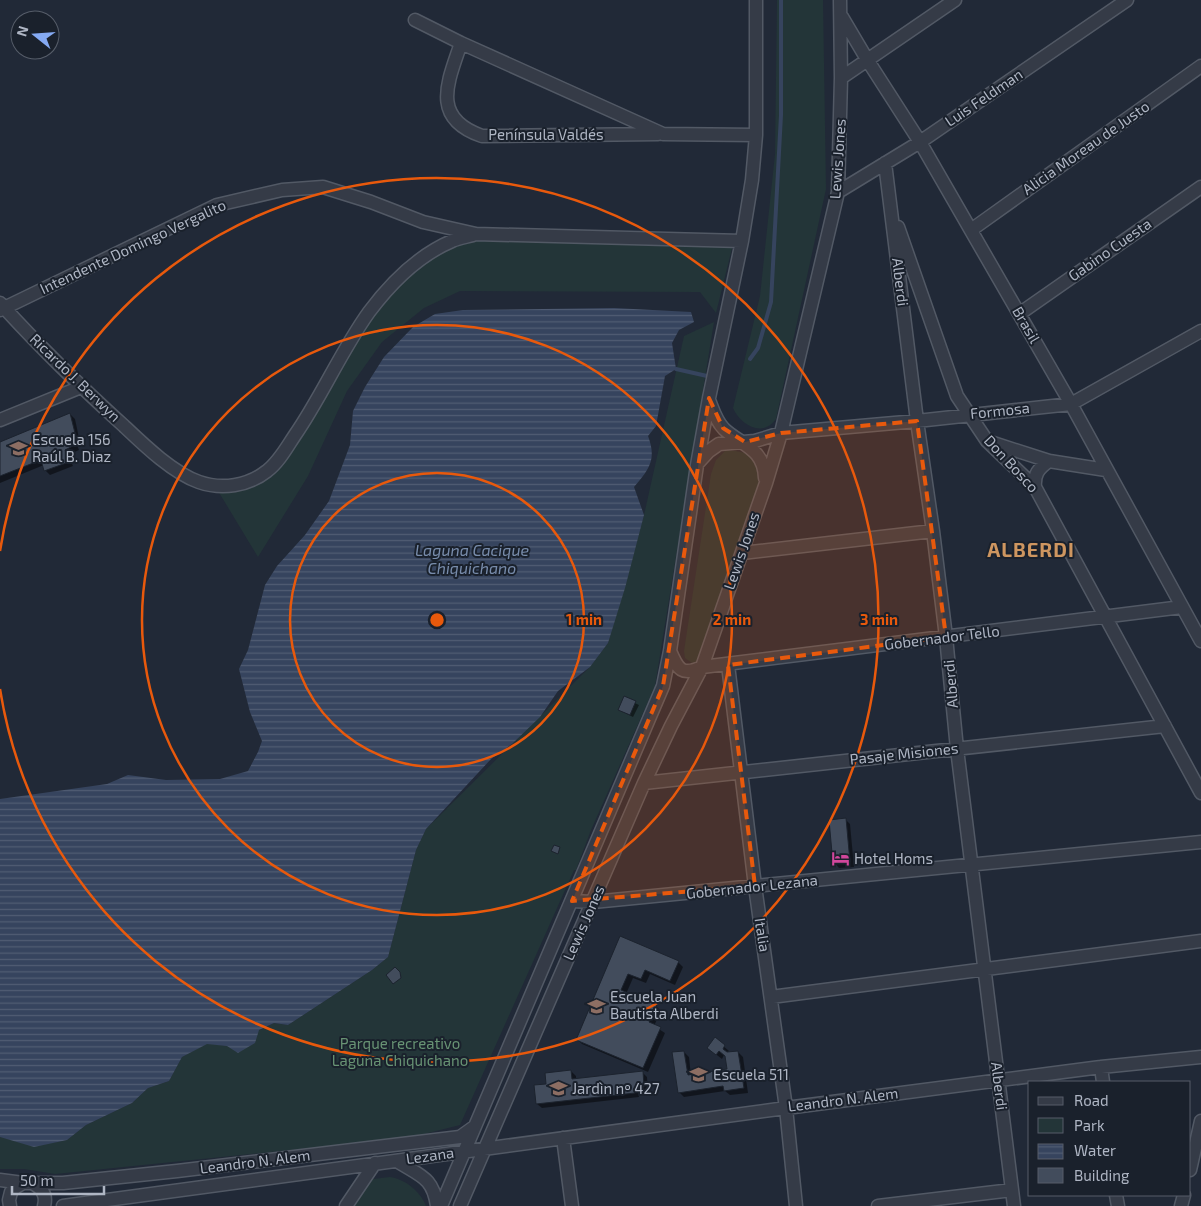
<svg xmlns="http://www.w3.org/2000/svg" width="1201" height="1206" font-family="'Exo 2',sans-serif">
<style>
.green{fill:#233538}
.water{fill:url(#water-rules)}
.shadow{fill:#0007}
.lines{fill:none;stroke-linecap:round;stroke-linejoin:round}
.stream{stroke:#36445e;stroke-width:4}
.building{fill:#424c5c;stroke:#1c232e}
.minor-casing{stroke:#525965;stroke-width:15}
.minor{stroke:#353b47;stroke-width:12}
.marked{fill:#e8590c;fill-opacity:0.2;stroke:#e8590c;stroke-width:4;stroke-dasharray:10 6;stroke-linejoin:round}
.ring{fill:none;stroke:#e8590c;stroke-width:2.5}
.labels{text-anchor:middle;stroke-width:4;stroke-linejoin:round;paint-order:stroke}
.street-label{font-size:15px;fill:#afb6c4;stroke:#1a212c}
.poi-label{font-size:15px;fill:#afb6c4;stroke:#1a212c;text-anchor:start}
.park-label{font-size:15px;fill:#689374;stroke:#1a212c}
.water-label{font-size:16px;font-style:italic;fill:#788cab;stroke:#1a212c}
.district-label{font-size:20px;font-weight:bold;letter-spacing:1px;fill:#ce9660;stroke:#1a212c}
.centre{fill:#e8590c;stroke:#1a212c;stroke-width:2.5}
.ring-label{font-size:15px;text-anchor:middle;font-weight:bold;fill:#e8590c;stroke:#1a212c;stroke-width:4;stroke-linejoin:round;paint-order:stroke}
</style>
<defs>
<pattern id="water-rules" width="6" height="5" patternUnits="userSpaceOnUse" patternTransform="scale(1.25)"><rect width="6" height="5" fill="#36445e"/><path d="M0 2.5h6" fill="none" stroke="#515d73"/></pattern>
</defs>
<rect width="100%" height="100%" fill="#212937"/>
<path class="green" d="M777,0H823L826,189L776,419C763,438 740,425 733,408L760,296L775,154Z
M735,236L716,313L700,292L460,291L424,308L382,342L347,391L308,476L258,557L215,486L268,471L389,290L452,240Z
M714,322L655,686L591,830L576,870H574L460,1125L408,1138L55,1174L24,1169H0V1137L34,1146L67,1140L86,1125L132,1103L148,1088L169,1081L182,1057L207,1043L227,1046L274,1023L288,1025L372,970L388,957L416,850L426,829L590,667L608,643L644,515L684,336Z
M726,450C754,452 759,458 761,485L698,662L692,663L685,658L684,651L711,474L716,460Z
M390,1177C405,1179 421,1192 426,1206H353L373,1179Z"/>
<path class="water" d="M614,308L691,312L694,322L679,330L672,343L676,369L665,376L656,426L648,436C657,460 649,469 634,487L644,515L625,588L608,643L590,667L558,691L540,717L512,744L491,759L426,829L416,850L388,957L372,970L288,1025L274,1023L259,1030L255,1043L238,1053L227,1046L207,1044L182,1057L169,1081L148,1088L132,1103L86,1125L67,1140L34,1147L0,1137V799L107,784L128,775L166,780L220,779L248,771L258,752L262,741L250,712L239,669L248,650L265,585L277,566L305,535L329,501L350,445L353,411L365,387L384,357L413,327L435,314L463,310Z"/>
<path class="shadow" d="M70,414L75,419L79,438L75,439L79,450L68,455L73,466L50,475L45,470L44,465L0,483V443Z
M624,698L639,705L633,717L619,710Z
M845,819L850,824L854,867L839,868L835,863Z
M621,938L678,962L683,967L675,985L650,974L646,983L633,978L626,994L656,1006L661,1011L654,1026L665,1033L648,1072L582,1044L577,1039Z
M715,1039L729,1051L727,1054L738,1052L743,1057L748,1093L730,1095L725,1091L684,1097L679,1092L684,1052L689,1057L691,1076L728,1070L726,1056L724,1055L722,1059L713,1052Z
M571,1071L576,1076V1080L642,1072L647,1077L648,1091L638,1093L639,1097L542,1108L537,1104L547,1085Z"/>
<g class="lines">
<path class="stream" d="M750,359L758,348L771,302L781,115V0
M676,369L707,376"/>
</g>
<path class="building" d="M70,413L75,433L71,434L75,445L65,450L69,462L44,471L41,460L0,476V442Z
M624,696L636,701L630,715L618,710Z
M846,818L850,862L833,864L829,820Z
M554,845L560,847L558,854L551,851Z
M620,936L679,961L670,981L645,970L641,979L628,974L621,990L657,1005L649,1022L661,1027L643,1068L576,1040Z
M395,967L400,972L401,978L393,984L386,975Z
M715,1037L725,1045L723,1049L727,1052L738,1051L744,1088L724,1091L723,1086L678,1093L672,1052L684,1051L688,1075L727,1069L725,1056L719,1051L716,1055L707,1048Z
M571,1070L572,1079L643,1071L644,1087L634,1088L635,1093L536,1104L534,1085L546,1084L545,1073Z"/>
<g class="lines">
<defs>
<path id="minor" d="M842,17L868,61L920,142L1071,404L1201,641
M415,20L461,43L663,134L756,135
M461,43C448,82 430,118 482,136L658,134
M841,78L955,0
M885,163L917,421L933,531L946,637L957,749L1014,1206
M838,192L920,142L1127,0
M898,227L957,396L987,441L1035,487L1201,793
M971,230L1201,66
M0,303C39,346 81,387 124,426C144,445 173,473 199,482C222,490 248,486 267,471C279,462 287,447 295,435C322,396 341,351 369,312C390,284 419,255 452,241C458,238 466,237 473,235
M0,310L217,205L282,190L323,187L371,202L423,222L476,234L742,241
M1019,314L1201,187
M709,400C713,410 716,421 724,429C741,445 764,448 765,478
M0,420L81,387
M990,442L1049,461L1106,470
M698,463L709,451L719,444L755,441L781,433L917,421L1071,404L1201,331
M1035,487C1034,474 1038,469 1049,461
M742,553L933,531
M670,651C678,670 682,676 702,667L1182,607
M728,665L755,886L786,1108L796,1206
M644,783L1165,726
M572,901L593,902L1201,842
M771,997L1201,941
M1101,1067L1103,1082
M563,1138L572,1206
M397,1161C420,1176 433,1177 437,1206
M1190,1170L1201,1121
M0,1180L23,1183
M32,1183C42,1188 47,1195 44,1206
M1116,1195L1118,1206
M10,1206L9,1200L11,1192L16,1187L23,1183H63L177,1171L460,1137L474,1127
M63,1206L786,1108L1101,1067L1201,1057
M346,1206L375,1163
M441,1206L663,686L670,651L697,465L709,398L742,241L752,180L756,135V0
M460,1206L644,783L671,726L702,667L766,483L781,433L838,192L841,78L840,0
M878,1206L1012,1190
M1181,1206L1184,1195"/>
</defs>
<use href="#minor" class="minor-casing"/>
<use href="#minor" class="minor"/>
</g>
<path class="marked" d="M709,398L723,428L745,442L781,433L917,421L946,637L728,665L755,886L572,901L663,686Z"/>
<g class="ring">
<circle cx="437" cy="620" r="147"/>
<circle cx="437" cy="620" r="295"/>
<path d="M0 551A442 442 0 1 1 0 689"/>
</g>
<defs>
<symbol id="school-bare" viewBox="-9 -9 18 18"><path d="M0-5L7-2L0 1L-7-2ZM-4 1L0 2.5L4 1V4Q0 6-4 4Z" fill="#8d6e63" stroke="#1a212c" stroke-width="2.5" paint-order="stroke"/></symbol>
<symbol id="hotel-bare" viewBox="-9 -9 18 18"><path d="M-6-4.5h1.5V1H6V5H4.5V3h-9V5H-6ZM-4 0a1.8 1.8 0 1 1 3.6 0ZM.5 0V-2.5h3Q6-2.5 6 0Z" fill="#d1479c" stroke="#1a212c" stroke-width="2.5" paint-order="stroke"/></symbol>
</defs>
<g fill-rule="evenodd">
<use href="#school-bare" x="6" y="436" width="25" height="25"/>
<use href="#hotel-bare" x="828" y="846" width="25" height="25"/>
<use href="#school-bare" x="584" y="994" width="25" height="25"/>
<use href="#school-bare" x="686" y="1062" width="25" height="25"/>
<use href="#school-bare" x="546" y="1076" width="25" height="25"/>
</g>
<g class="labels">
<g class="street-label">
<text transform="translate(984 98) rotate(-34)" y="5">Luis Feldman</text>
<text x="546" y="140">Península Valdés</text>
<text transform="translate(1086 148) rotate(-35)" y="5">Alicia Moreau de Justo</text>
<text transform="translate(838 159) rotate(-86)" y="5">Lewis Jones</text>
<text transform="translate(133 247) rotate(-25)" y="5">Intendente Domingo Vergalito</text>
<text transform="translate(1110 250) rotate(-35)" y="5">Gabino Cuesta</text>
<text transform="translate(900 282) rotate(83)" y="5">Alberdi</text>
<text transform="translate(1026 325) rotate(60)" y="5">Brasil</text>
<text transform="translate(75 378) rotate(44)" y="5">Ricardo J. Berwyn</text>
<text transform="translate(1000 411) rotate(-6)" y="5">Formosa</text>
<text transform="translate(1011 464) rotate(47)" y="5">Don Bosco</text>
<text transform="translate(742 551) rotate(-71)" y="5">Lewis Jones</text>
<text transform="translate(942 638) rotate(-7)" y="5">Gobernador Tello</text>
<text transform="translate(951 684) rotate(-95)" y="5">Alberdi</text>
<text transform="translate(904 754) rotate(-6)" y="5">Pasaje Misiones</text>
<text transform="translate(752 887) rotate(-6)" y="5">Gobernador Lezana</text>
<text transform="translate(584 923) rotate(-66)" y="5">Lewis Jones</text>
<text transform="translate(762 935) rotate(81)" y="5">Italia</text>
<text transform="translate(999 1086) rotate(83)" y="5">Alberdi</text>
<text transform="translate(843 1100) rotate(-7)" y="5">Leandro N. Alem</text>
<text transform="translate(430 1156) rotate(-8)" y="5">Lezana</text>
<text transform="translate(255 1162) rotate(-7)" y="5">Leandro N. Alem</text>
</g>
<g class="poi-label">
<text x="32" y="445">Escuela 156<tspan x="32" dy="17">Raúl B. Diaz</tspan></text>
<text x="854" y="864">Hotel Homs</text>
<text x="610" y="1002">Escuela Juan<tspan x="610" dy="17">Bautista Alberdi</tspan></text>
<text x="713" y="1080">Escuela 511</text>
<text x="572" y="1094">Jardìn nº 427</text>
</g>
<g class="park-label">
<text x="400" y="1049">Parque recreativo<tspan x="400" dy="17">Laguna Chiquichano</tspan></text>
</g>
<g class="water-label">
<text x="472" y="556">Laguna Cacique<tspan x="472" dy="18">Chiquichano</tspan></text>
</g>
<g class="district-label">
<text x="1031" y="557">ALBERDI</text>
</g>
</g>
<circle cx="437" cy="620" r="8" class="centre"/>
<g class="ring-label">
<text x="584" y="625">1 min</text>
<text x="732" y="625">2 min</text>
<text x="879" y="625">3 min</text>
</g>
<rect x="1028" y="1081" width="162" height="115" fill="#1a212c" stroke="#565d69"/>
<rect x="1038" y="1097" width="25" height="8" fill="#353b47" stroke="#565d69"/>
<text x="1074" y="1106" font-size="15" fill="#afb6c4">Road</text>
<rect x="1038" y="1118" width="25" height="15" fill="#233538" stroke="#565d69"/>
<text x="1074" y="1131" font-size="15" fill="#afb6c4">Park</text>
<rect x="1038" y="1144" width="25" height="15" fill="url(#water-rules)" stroke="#565d69"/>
<text x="1074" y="1156" font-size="15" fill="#afb6c4">Water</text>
<rect x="1038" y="1168" width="25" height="15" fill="#424c5c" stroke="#565d69"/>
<text x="1074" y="1181" font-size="15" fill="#afb6c4">Building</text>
<g transform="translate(35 35) rotate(287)"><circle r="24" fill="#1a212c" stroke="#565d69"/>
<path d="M0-4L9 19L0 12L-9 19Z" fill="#85aaf3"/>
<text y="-8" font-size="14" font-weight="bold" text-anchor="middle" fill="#afb6c4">N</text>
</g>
<path d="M12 1186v8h92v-8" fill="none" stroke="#afb6c4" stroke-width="2.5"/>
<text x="20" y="1186" font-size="15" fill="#afb6c4" stroke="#1a212c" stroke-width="4" paint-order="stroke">50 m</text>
</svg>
